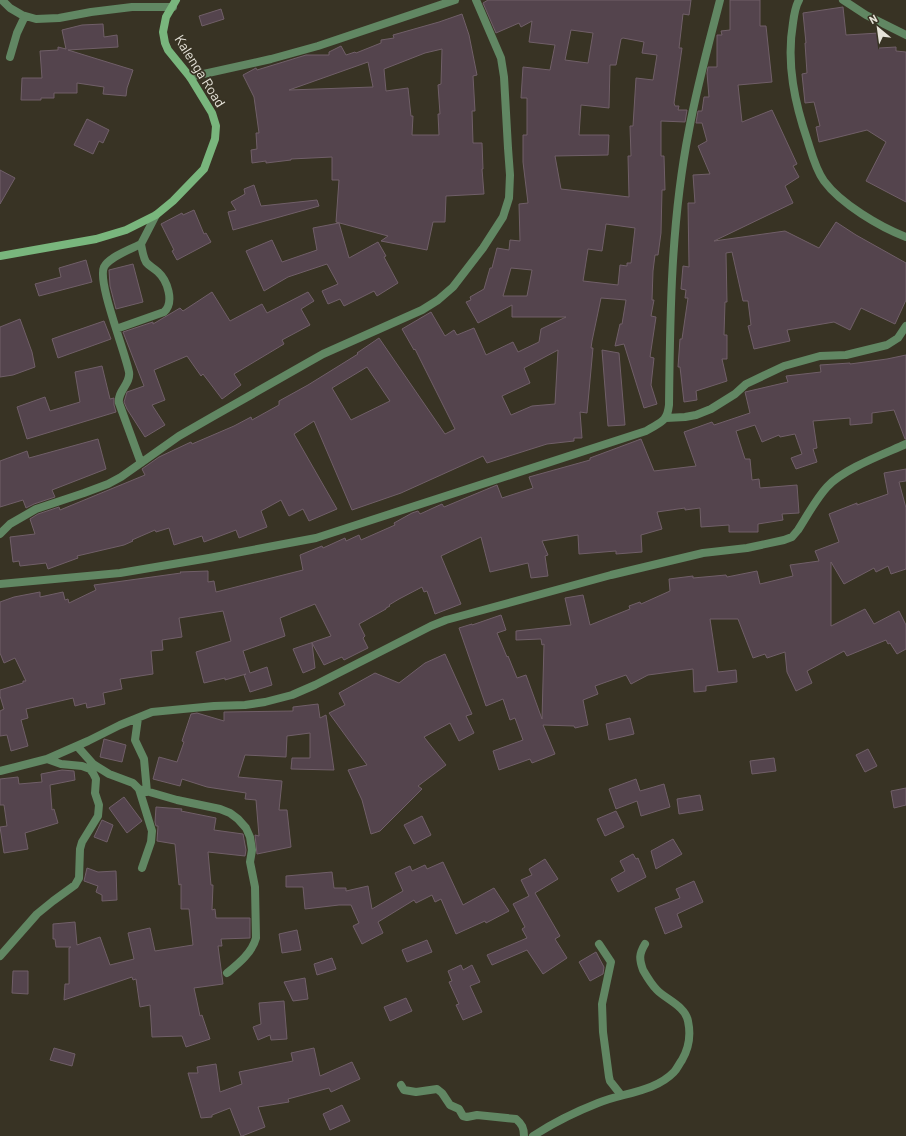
<svg xmlns="http://www.w3.org/2000/svg" width="906" height="1136" font-family="Barlow,sans-serif">
<style>
.building{fill:#54444d;stroke:#705f68;fill-rule:evenodd}
.lines{fill:none;stroke-linecap:round;stroke-linejoin:round}
.street{stroke:#618763;stroke-width:8}
.secondary{stroke:#79b67d;stroke-width:8}
.labels{text-anchor:middle;stroke-width:3.5;stroke-linejoin:round;paint-order:stroke}
.street-label{font-size:14px;fill:#e6e3d9;stroke:#383324}
</style>
<rect width="100%" height="100%" fill="#383324"/>
<path class="building" d="M488,0H691L689,15L683,14L679,48H682L674,103L675,106H679L678,110H687L685,122L661,121V156H664L665,190H662L661,233L658,255H655L653,271L652,300H654L651,316L656,317L650,357L654,358L651,385L657,404L644,408L624,344L615,346L620,324H622L626,300L601,298L592,341L591,348H593L587,413L580,412L582,438H574V441L547,444L487,463L483,456L401,493L352,510L314,421L294,434L337,509L309,521L303,509L289,516L281,500L261,511L267,527L239,538L236,530L204,542L202,536L174,545L169,528L156,532L155,530L132,540L133,541L124,545L77,556L78,558L48,569L46,563L20,566L19,561L13,562L10,537L35,534L30,519L38,514L59,507L60,510L145,475L142,469L159,457L191,442L192,444L234,426L251,417L252,420L279,405V401L308,385L358,354L357,353L379,338L445,434L455,429L415,349L414,350L402,329L431,312L445,336L454,330L457,335L474,328L486,355L513,342L518,352L539,342L541,329L566,317H512V305L478,323L466,302L471,300L470,297L484,289L490,268H492L497,248L509,250L510,240L520,241L519,204L528,203L523,162V135H527V98H521L523,67L550,70L555,45L529,42L532,21L521,27L519,23L496,33L483,3ZM571,30L593,33L588,63L565,60ZM623,38L644,42L642,53L657,55L653,80L636,78L633,126H630L631,156H628L629,197L561,189L555,156L608,155L609,135H579L581,105L609,108L610,65H616L621,39ZM606,224L635,228L631,263H627V266L620,265L618,285L583,281L588,249L602,251ZM511,268L532,270L527,296H503ZM558,350L555,404L532,406L511,415L502,396L530,383L524,368ZM367,367L390,401L351,420L332,388Z
M730,0H760V26H766L772,82L738,85L742,122L772,110L797,164L793,166L799,177L785,186L793,203L714,241L785,231L819,248L836,222L856,235L906,263V300L895,324L861,308L850,330L834,322L787,330L790,341L754,349L748,326L751,325L748,301H743L732,252L726,253L727,302H725L724,335H727V359H722L727,381L696,391L697,400L684,402L680,367H678L680,339H682L688,298H685L686,290L681,289L683,266L689,267L688,203H695L693,175L710,174L698,146L707,141L702,123H696L698,111H702L704,97H709L707,73L708,67H717V35H722L721,31L730,30Z
M843,7L846,35L879,33V48L896,47V51L906,52V202L866,181L886,142L867,130L819,142L816,127L820,126L814,102L805,103L802,74L807,73L805,43H806L803,13Z
M221,9L224,19L202,26L199,16Z
M462,14L469,35L477,75L473,76L475,111H472L473,143H482L483,169H482L484,194L446,196L445,222H433L427,250L381,241L388,236L336,222L339,180H332V157L291,159V160L266,163V161L252,163L251,150L257,149L256,133H259L254,97L243,75L256,68L257,70L306,55H329V52L341,46L346,55L355,52L356,53L381,43V40L394,38L393,35L439,22ZM442,49L441,84L438,85L440,114H438L439,135H412L413,116H411L408,88L386,91L384,69L425,53ZM368,62L373,87L289,90Z
M103,24L104,37L117,35L118,47L68,50L133,70L127,88L126,96L103,94L104,87L77,83V93H54V98H41V100H21L22,78H42L40,51L58,50V47L66,49L62,30L82,25Z
M87,119L109,130L103,143L99,141L93,154L74,145Z
M0,170L15,178L0,204Z
M254,185L261,206L317,200L319,206L233,230L228,212L236,210L231,202L245,194L244,189Z
M194,210L204,234L206,233L211,242L177,260L172,251L174,250L161,224L182,213L183,215Z
M339,223L349,258L378,242L386,256L384,257L398,283L377,296L374,291L344,306L340,299L328,304L322,291L338,284L327,264L288,277L264,291L246,251L272,240L282,262L317,250L313,228Z
M86,260L92,282L39,296L35,284L61,277L59,268Z
M133,264L143,302L116,309L110,286L109,270Z
M212,292L230,321L262,304L267,313L308,292L314,301L301,309L310,325L282,340L284,344L234,374L241,385L222,399L203,374L201,376L187,356L154,370L165,400L152,405L165,425L145,437L127,409L124,402L127,392L144,386L123,332L153,322V324L180,308L183,311Z
M20,319L32,352L35,367L13,375L0,377V327Z
M104,321L111,339L58,358L52,339Z
M602,350L619,353L625,425L608,426Z
M906,355V439H905L894,410L872,413V423L850,425V418L813,421L817,448L813,449L817,462L796,469L791,458L802,454L795,434L780,437L779,435L762,442L755,425L736,431L745,459H750L752,480L759,479L760,488L797,485L799,513L782,514L783,520L758,524V532H729V525L701,527L700,508L685,510V508L657,512L662,529L641,535L642,552L616,554V551L579,554L578,535L542,541L548,555L545,556L548,576L531,578L528,563L490,572L481,537L441,556L461,604L435,614L427,591L424,592L422,587L399,599L389,605L390,606L386,608V609L359,624L365,636L363,638L368,648L344,660L342,657L324,665L312,643L315,668L303,673L293,649L331,636L315,604L280,618L285,636L243,651L250,673L267,667L272,685L250,692L244,675L246,674L225,680V678L204,683L196,652L231,641L223,611L179,618L182,637L162,640L163,650L151,651L153,674L120,679L122,689L103,693L105,704L87,708L86,703L75,706L73,698L26,709L28,718L21,720L28,746L11,751L7,735L0,736V711L4,709L0,696V690L23,683V681H26L15,658L4,663L0,653V602L14,597L40,592V597L63,592L65,600L68,599L69,603L96,590L94,585L181,573L180,572L208,571V582L214,581L216,592L303,570L300,555L322,546L323,548L345,538L346,541L359,535L361,540L395,525L394,523L412,513L418,511L420,514L442,504L444,507L497,485L502,498L533,488L529,477L590,460V458L641,439L654,471L696,466L684,432L712,422L714,425L750,413L745,392L788,382L786,376L821,372L820,365L850,363V364L887,359Z
M102,366L110,399L114,398V405L116,412L27,439L17,407L45,397L50,411L80,402L75,372Z
M98,439L106,469L52,490L55,497L34,504L26,508L23,500L0,507V461L27,451L29,458Z
M906,469V481L899,482L906,508V569L891,574L888,566L876,572L874,568L844,584L831,562V626L865,609L874,624L899,611L906,625V649L897,654L890,643L888,644L886,640L847,656L844,651L807,671L812,683L796,691L787,672L785,652L767,658L765,654L753,658L738,619H710L718,672L736,670L737,682L706,686V691L694,692L693,669L648,675L631,684L626,675L595,686L598,694L583,700L588,725L575,728L574,726L543,725L555,754L532,763L530,759L499,770L493,751L523,740L515,718L510,720L503,699L486,706L459,628L472,624V625L501,615L506,630L497,633L507,657L508,656L517,678L526,675L542,719L544,644L542,645L541,639L516,640V631L571,625L565,598L583,595L590,625L630,609L629,606L640,602L641,604L670,591L669,579L693,576V578L726,575L727,577L757,571L760,584L793,576L790,565L819,561L815,551L839,542L829,514L857,503V505L888,494L884,473Z
M445,654L472,714L466,716L474,733L459,741L450,723L424,737L446,765L418,786L422,789L380,831L371,834L362,800L348,770L367,765L329,713L345,705L339,693L375,673L399,683L425,663Z
M318,704L320,718L326,715L334,770L291,769L292,758H310V733L287,736L286,757L245,755L238,777L282,781L279,810H287L291,847L257,854L255,835L259,836L256,800L245,799L246,793L207,787L182,779L180,786L153,779L159,757L177,762L184,742L182,741L191,714L197,713L224,721V712L293,711V707Z
M630,718L634,734L609,740L606,724Z
M104,739L126,745L122,762L100,757Z
M868,749L877,766L865,772L856,755Z
M774,758L776,771L752,774L750,761Z
M62,770L74,771L75,780L50,785L52,810L54,809L58,823L25,833L28,849L4,853L0,827L7,826L4,805H0V779L18,777L19,784L42,782L41,774Z
M636,779L640,791L664,784L670,807L641,816L637,801L616,809L609,789Z
M906,788V805L894,808L891,791Z
M700,795L703,810L679,814L677,799Z
M124,797L142,821L127,833L109,808Z
M156,807L182,809L181,811L216,818L214,830L243,834L246,850L245,856L208,852L211,885H213L212,910L215,909L216,918H250V938L221,939L222,946H218L223,984L194,988L200,1016L202,1015L210,1039L186,1047L182,1036L152,1037L150,1005L140,1007L136,979L133,980L132,977L64,1000L65,984H69V948L71,947H56L55,939H53V924L75,922L77,945L100,937L110,965L134,959L128,933L150,928L155,951L193,945L189,909H181V884L179,885L175,844L157,841L158,826H156L155,822Z
M616,811L624,827L605,836L597,819Z
M422,816L431,835L414,844L404,825Z
M102,820L113,825L107,842L94,837Z
M673,839L682,854L656,869L651,851Z
M633,854L636,859L638,858L646,877L618,892L611,879L625,871L620,861Z
M545,859L558,879L535,893L560,936L555,939L567,958L543,974L527,950L492,965L487,955L527,938L522,929L525,927L513,904L529,896L521,880L532,875L529,869Z
M443,862L463,905L494,888L509,911L486,923L485,921L456,934L441,899L435,902L432,895L416,903L414,900L378,922L383,933L362,944L353,926L359,923L351,905H339L305,909L303,887H286V876L332,872L334,888H346V891L368,886L372,909L403,891L395,873L410,866L412,871L425,865L427,869Z
M87,868L98,872L116,871L117,900L102,901V895L96,892L98,886L84,881Z
M694,881L703,902L677,914L682,927L665,934L655,908L680,898L676,889Z
M297,930L301,950L282,953L279,934Z
M427,940L432,952L407,962L402,950Z
M596,952L604,967L603,974L590,981L579,962Z
M332,958L336,969L317,975L314,964Z
M461,965L463,970L472,965L480,982L470,986L482,1012L463,1020L456,1005L459,1004L449,982L452,981L448,971Z
M13,971H28V994L12,993Z
M305,978L308,999L293,1001L284,982Z
M406,998L412,1011L390,1021L384,1007Z
M284,1001L287,1039L271,1040L270,1035L258,1040L253,1027L261,1024L259,1003Z
M54,1048L75,1054L72,1066L50,1060Z
M314,1048L320,1076L352,1062L360,1079L331,1092L329,1088L288,1099L289,1102L258,1107L265,1127L242,1136H241L230,1108L212,1115V1117L201,1118L188,1073H198L197,1067L216,1064L220,1092L242,1084L239,1072L293,1061L291,1053Z
M342,1105L350,1121L330,1130L323,1114Z"/>
<g class="lines">
<path class="street" d="M2,0L10,8L22,15L36,19L59,18L91,12L132,7H173
M799,0C795,7 794,15 793,23C786,64 795,104 808,142C812,155 816,170 824,181C841,204 880,227 906,237
M843,0L866,15L906,35
M10,57L17,33L25,16
M190,77L271,59L318,46L455,0
M141,244C131,249 109,257 104,267C97,282 125,351 129,372C131,384 117,391 119,403L141,463
M116,329L164,312C175,302 167,280 158,272C155,269 149,266 146,262C143,257 142,249 141,244L156,215
M666,418L685,417L696,415L711,409L735,394L746,384L784,366L820,356L846,355L887,345L898,338L906,326
M0,534L10,524L36,509L84,493L108,484L121,477L179,436L212,417L323,354L422,310L438,300L453,287L483,248L503,217L509,198L510,175L508,148L504,77L501,58L476,0
M0,584L120,573L209,558L316,538L646,431C660,422 667,423 669,405C670,313 671,221 689,130C697,86 709,43 720,0
M138,718L135,740L144,759L147,792
M77,746L93,764L109,774L133,783L139,789L152,831L151,842L142,868
M0,771L47,759L88,741L120,725L152,712L214,706L245,705L265,702L292,695L315,685L431,626L446,620L611,575L703,553L747,548L784,540L792,537L798,530C807,516 816,499 827,487C843,469 884,454 906,444
M139,789L177,800L220,809L230,813L238,819L246,828L250,837L252,850L250,862L255,887L256,938C252,953 238,964 227,973
M599,944L611,962L602,1004L603,1032L609,1077L610,1081L621,1095
M0,956L37,914L53,901L75,885L79,878L80,849L82,842L98,816L99,805L95,793L96,779L93,773L90,769L82,766L61,764L47,759
M401,1085L404,1090L416,1092L437,1089L442,1093L450,1105L459,1109L463,1116L467,1117L477,1115L516,1119C522,1124 524,1128 524,1136
M533,1136C553,1123 575,1112 598,1103C622,1093 655,1092 674,1072C677,1069 679,1064 682,1060C689,1048 691,1035 688,1021C685,1006 667,1000 657,990C651,984 647,977 643,970C639,959 639,954 645,944"/>
<path class="secondary" d="M0,256L96,239L126,230L156,215L173,201L204,169L215,139L216,126L212,113L190,77L168,50L165,43L163,32L166,17L176,0"/>
</g>
<g class="labels">
<g class="street-label">
<text transform="translate(200 71) rotate(58)" y="5">Kalenga Road</text>
</g>
</g>
<g transform="translate(878 28) rotate(331)" stroke="#383324" stroke-width="3" paint-order="stroke">
<path d="M0-3L7 15L0 10L-7 15Z" fill="#e6e3d9"/>
<text y="-6" font-size="11" font-weight="bold" text-anchor="middle" fill="#e6e3d9">N</text>
</g>
</svg>
